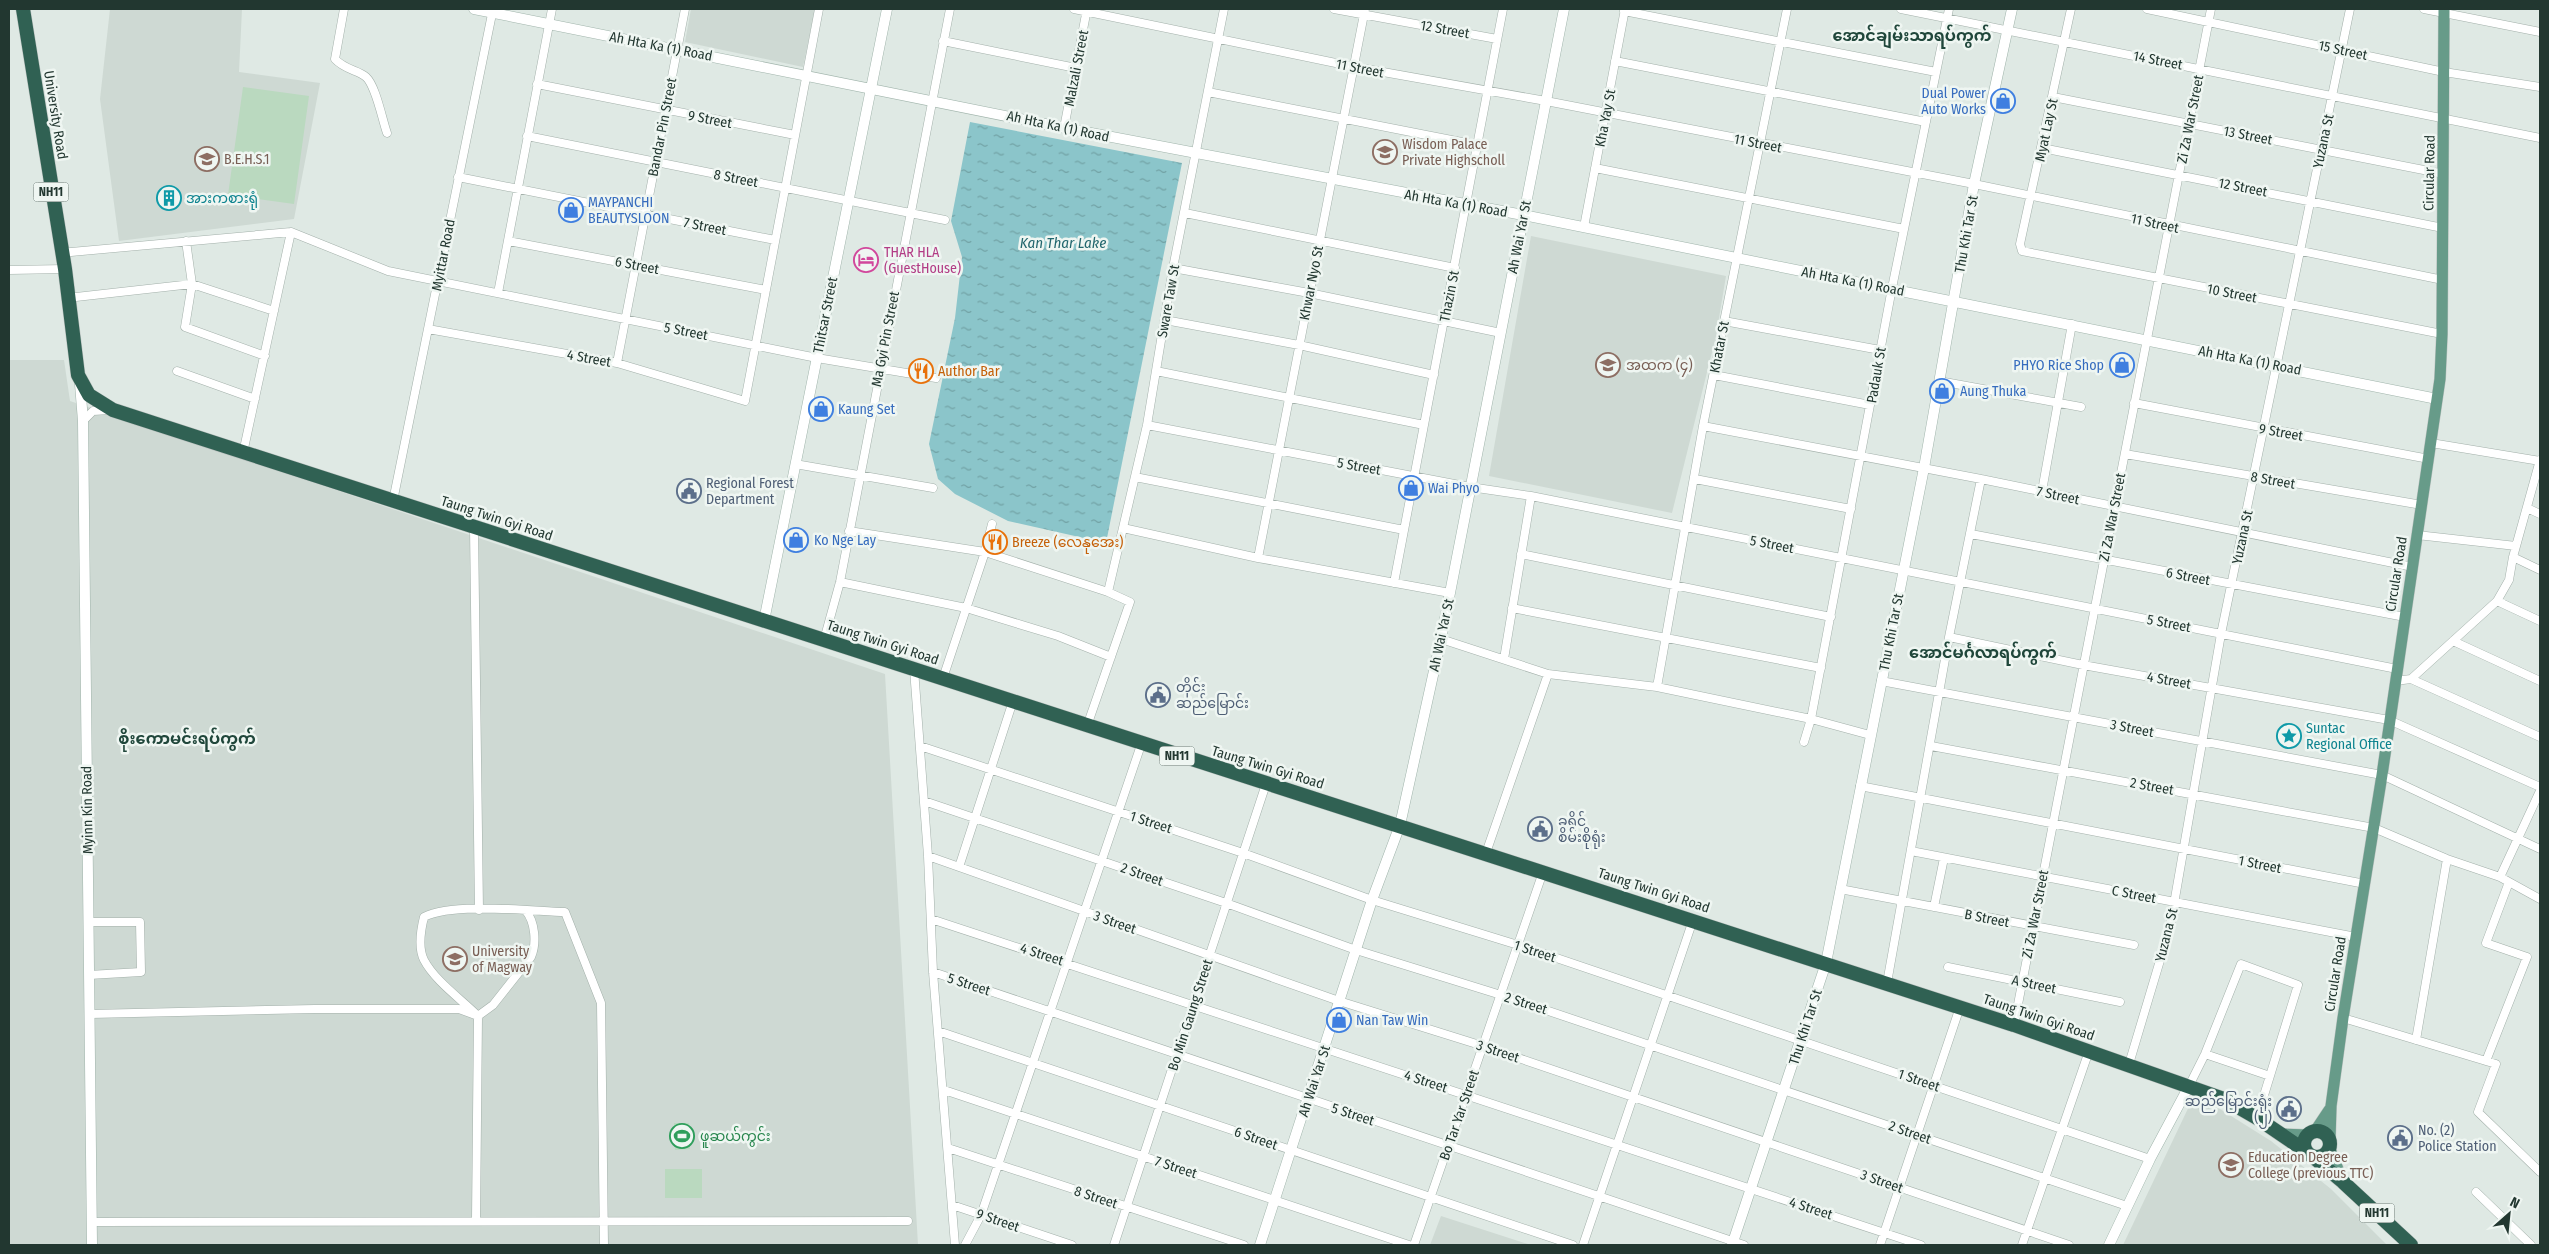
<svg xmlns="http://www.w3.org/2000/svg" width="2549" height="1254" font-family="'Fira Sans Condensed','Noto Sans Myanmar',sans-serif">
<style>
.built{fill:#ced9d3}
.green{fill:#bad9bf}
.water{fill:url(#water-ripples)}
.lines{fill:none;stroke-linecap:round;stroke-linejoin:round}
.street-casing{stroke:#a3b0aa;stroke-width:9}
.secondary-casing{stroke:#a0b4ab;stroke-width:11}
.primary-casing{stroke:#bdc3c1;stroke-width:12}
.highway-casing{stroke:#bdc3c1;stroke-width:15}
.street{stroke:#fff;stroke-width:8}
.secondary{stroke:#fff;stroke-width:10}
.primary{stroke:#679b89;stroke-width:11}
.highway{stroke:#306153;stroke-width:14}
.labels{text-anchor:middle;stroke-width:5;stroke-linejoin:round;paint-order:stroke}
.shield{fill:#eff6f2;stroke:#60706a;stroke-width:1}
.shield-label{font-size:12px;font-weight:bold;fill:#223730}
.street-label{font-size:14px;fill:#223730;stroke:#eff6f2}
.shop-label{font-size:14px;fill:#366cbe;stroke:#eff6f2;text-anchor:start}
.education-label{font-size:14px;fill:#785e54;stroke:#eff6f2;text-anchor:start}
.culture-label{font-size:14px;fill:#0d838f;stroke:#eff6f2;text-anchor:start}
.hotel-label{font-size:14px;fill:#b23c85;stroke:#eff6f2;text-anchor:start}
.food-label{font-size:14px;fill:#c56008;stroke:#eff6f2;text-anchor:start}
.service-label{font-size:14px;fill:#4e5e75;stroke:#eff6f2;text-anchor:start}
.leisure-label{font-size:14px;fill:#27864d;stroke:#eff6f2;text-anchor:start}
.water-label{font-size:15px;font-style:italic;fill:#22676e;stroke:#eff6f2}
.quarter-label{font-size:16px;font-weight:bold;fill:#20473b;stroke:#eff6f2}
</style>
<defs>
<pattern id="water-ripples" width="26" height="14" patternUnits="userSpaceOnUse" patternTransform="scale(1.25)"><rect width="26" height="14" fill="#8bc5ca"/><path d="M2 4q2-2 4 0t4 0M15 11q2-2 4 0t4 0" fill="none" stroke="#71a1a4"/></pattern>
</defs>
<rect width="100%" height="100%" fill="#dfe9e4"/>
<path class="built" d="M110,9H242L239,72L320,83L294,219L119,241L100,99Z
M691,9H815L803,67L685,42Z
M1531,236L1726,276L1716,336L1672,513L1489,476Z
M9,360H64L70,401L885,674L918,1245H9Z
M2193,1098L2220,1109L2271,1141L2331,1189L2387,1245H2123Z
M1441,1216L1531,1245H1430Z"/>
<path class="green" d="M243,87L309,96L294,204L228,195Z
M674,1123H689L690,1149L675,1150Z
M665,1169H702V1198H665Z"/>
<path class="water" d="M970,122L1182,163L1106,543L1008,521L955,494L938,479L929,444L955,318L962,257L951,221Z"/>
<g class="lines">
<defs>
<path id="street" d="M344,9L335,59C345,70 358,70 366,77C376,86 382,119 387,133
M1074,9L1355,67L1546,101L1974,184L2443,280
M1334,9L1497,39
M1901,9L2540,138
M2071,9L2020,244L2022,251L2442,334
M2147,9L2444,72L2540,87
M2424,9L2540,32
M1624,11L1936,72
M943,41L1076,68
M1615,61L1926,122
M537,84L795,135
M1208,92L1477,145
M2053,97L2444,174
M1064,128L1087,9
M527,136L945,220
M2042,148L2443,228
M1595,168L1904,229
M458,177L775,240
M1185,213L1455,268
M1584,227L1625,9
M186,241L192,284L185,327L265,356
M508,241L766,290
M60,253L291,232L388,271L817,358L936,378
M1173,268L1309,293L1501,333
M9,270L65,269
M498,293L552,9
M67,298L192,284L274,311
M1165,320L1299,345L1434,375
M1724,321L1880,350
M428,329L617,363L745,401L819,9
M617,363L685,9
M177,371L255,399
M1156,371L1424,425
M1714,375L1870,405
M1939,381L2081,407
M2134,403L2429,459
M83,421L93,411L109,410
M1147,425L1470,487L1531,496L2397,669
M1703,426L1981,479L2413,567
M2431,443L2540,461
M243,453L291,232
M2125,454L2422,505
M795,464L933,488
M1135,477L1404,530
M1695,479L1851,509
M2042,491L2072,324
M393,501L493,9
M2527,508L2540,514
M474,528L479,910
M1123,528L1258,558L1450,593
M849,531L985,552L1108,592L1130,602L1087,726
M1971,534L2405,617
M2417,535L2516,546
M1521,554L1831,617
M2513,557L2540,570
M1258,558L1365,9
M840,582L966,608L1058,636L1111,657
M1394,583L1503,9
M1108,592L1147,425L1173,268L1224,9
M2497,601L2540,621
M1512,608L1821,668
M1949,637L2083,665L2389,720L2540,787
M1441,639L1548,674L1657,687L1811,719L1870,735
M824,640L840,582L950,9
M2453,641L2540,681
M1504,659L1531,496
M914,669L928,856L933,972L955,1245
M943,678L985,552L992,524
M2411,679L2497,601L2509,580L2513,557L2540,460
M1881,681L2382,775L2540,849
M2395,681L2411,679L2540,737
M1657,687L1703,426L1787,9
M1804,742L1811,719L1892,288L1949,9
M920,746L1243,853L1372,900L1518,945L2150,1159
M1931,746L2374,828L2447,859L2500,877L2540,899
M1860,786L2365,884
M924,801L1226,903L1356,950L1501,995L2127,1206
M1911,851L2356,937
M1486,853L1548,674
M928,856L1339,1001L1483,1046L2069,1245
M959,867L1013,701
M2500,877L2540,791
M1840,889L2134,945
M1934,907L1944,858
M526,911C535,922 537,943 531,957L493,1005L478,1016C461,999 435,981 424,960C418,948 421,929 424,917C453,902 531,911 565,912L601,1003L604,1245
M931,919L1921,1245
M89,922H140L141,972L89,975
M1948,967L2120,1002
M933,972L1744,1245
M1887,983L1949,637L1981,479
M90,1014L315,1009H459L478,1016L476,1220
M2343,1018L2496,1064L2478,1112L2540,1172
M2014,1025L2211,9
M938,1031L1573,1245
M2416,1040L2447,859
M2205,1054L2270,1076
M2486,1061L2527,957L2486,943L2509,882
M2129,1064L2170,927L2221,634L2350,9
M2189,1086L2205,1054L2241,964L2298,985L2257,1118
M944,1090L1409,1245
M948,1148L1244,1245
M2476,1192L2531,1245
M952,1205L1072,1245
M92,1222L908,1221
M965,1245L981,1215L1141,745
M1114,1245L1266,784
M1414,1245L1543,872
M1583,1245L1693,920
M1880,1245L1960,1007
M2022,1245L2089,1051"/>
<path id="secondary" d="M474,9L1075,130L1523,215L2437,399
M80,384L83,421L92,1245
M764,621L887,9
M1260,1245L1372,900L1400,825L1441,639L1564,9
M1732,1245L1826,963L1924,468L1974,184L2012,9
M2109,1245L2150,1159L2189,1086"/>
<path id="primary" d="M2315,1131L2329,1110
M2282,1134L2308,1135
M2330,1140L2331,1106L2343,1018L2382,775L2440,379L2442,334L2444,9
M2330,1149L2343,1182"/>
<path id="highway" d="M23,9L65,269L78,375L89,395L113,410L2014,1025L2224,1099L2257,1118L2307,1152
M2304 1144a13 13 0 1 1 26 0a13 13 0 1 1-26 0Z
M2312,1156L2343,1182L2411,1245"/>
</defs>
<use href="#street" class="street-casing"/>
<use href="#secondary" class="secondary-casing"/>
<use href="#primary" class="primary-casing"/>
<use href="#highway" class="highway-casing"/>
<use href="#street" class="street"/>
<use href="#secondary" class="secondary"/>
<use href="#primary" class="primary"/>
<use href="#highway" class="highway"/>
</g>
<defs>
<symbol id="shop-ring" viewBox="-11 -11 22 22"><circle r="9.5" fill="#eff6f2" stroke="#3f7fe0" stroke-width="1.5"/><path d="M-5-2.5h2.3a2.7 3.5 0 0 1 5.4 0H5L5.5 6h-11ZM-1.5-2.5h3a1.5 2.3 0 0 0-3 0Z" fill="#3f7fe0"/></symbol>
<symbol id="school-ring" viewBox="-11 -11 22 22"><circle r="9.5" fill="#eff6f2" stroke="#8d6e63" stroke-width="1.5"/><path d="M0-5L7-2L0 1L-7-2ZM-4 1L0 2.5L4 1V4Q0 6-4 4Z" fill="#8d6e63"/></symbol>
<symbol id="building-ring" viewBox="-11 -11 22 22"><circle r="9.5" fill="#eff6f2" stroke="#0f9aa8" stroke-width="1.5"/><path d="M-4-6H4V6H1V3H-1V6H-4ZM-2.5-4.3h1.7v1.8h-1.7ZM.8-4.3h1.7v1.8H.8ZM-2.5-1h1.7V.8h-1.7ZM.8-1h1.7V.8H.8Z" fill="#0f9aa8"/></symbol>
<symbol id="hotel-ring" viewBox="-11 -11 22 22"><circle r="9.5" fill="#eff6f2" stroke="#d1479c" stroke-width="1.5"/><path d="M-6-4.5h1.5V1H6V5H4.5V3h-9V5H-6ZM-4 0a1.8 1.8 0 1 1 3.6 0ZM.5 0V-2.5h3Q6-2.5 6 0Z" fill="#d1479c"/></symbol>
<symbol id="restaurant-ring" viewBox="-11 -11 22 22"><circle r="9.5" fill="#eff6f2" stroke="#e8710a" stroke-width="1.5"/><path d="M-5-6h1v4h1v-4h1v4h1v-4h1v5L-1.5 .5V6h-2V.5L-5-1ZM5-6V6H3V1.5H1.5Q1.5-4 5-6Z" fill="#e8710a"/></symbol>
<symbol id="civic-ring" viewBox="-11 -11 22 22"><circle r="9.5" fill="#eff6f2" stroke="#5c6f8a" stroke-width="1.5"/><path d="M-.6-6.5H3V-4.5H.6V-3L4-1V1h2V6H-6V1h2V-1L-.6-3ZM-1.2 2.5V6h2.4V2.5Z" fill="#5c6f8a"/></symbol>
<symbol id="sight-ring" viewBox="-11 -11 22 22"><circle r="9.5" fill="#eff6f2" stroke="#0f9aa8" stroke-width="1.5"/><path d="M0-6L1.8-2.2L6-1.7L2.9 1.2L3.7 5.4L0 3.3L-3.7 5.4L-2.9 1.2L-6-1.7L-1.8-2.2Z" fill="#0f9aa8"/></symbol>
<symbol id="university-ring" viewBox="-11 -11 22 22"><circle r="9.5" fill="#eff6f2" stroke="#8d6e63" stroke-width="1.5"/><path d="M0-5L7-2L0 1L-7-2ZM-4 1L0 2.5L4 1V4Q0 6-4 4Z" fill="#8d6e63"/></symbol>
<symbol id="stadium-ring" viewBox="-11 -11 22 22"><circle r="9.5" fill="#eff6f2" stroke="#2e9e5b" stroke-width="1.5"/><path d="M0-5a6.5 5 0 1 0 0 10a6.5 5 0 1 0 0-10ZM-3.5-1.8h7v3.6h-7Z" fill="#2e9e5b"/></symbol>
</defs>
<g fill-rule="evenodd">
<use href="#shop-ring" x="1989" y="87" width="28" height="28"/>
<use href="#school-ring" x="1371" y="138" width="28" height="28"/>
<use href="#school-ring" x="193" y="145" width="28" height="28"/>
<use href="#building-ring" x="155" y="184" width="28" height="28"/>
<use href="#shop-ring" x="557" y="196" width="28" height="28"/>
<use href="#hotel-ring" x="852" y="246" width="28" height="28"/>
<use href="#school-ring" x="1594" y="351" width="28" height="28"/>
<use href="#shop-ring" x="2108" y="351" width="28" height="28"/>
<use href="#restaurant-ring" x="907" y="357" width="28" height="28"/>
<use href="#shop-ring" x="1928" y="377" width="28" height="28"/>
<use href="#shop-ring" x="807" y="395" width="28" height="28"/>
<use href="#shop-ring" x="1397" y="474" width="28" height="28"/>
<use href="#civic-ring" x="675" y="477" width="28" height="28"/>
<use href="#shop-ring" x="782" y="526" width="28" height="28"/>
<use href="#restaurant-ring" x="981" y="528" width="28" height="28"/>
<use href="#civic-ring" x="1144" y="681" width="28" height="28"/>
<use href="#sight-ring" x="2275" y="722" width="28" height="28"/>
<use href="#civic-ring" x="1526" y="815" width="28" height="28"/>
<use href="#university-ring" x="441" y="945" width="28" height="28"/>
<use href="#shop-ring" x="1325" y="1006" width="28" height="28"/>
<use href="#civic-ring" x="2275" y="1095" width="28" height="28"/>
<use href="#stadium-ring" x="668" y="1122" width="28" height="28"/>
<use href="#civic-ring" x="2386" y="1124" width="28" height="28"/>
<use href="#university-ring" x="2217" y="1151" width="28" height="28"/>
</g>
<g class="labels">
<g class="shield">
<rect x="33.5" y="182.5" width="35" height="19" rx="4"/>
<rect x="1159.5" y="746.5" width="35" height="19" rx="4"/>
<rect x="2359.5" y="1203.5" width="35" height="19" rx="4"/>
</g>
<g class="shield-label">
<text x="51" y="196">NH11</text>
<text x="1177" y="760">NH11</text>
<text x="2377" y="1217">NH11</text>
</g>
<g class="street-label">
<text transform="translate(1445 29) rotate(10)" y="5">12 Street</text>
<text transform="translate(661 46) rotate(11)" y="5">Ah Hta Ka (1) Road</text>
<text transform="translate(2343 50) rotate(12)" y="5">15 Street</text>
<text transform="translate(2158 60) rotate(11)" y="5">14 Street</text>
<text transform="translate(1076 68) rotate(-79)" y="5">Malzali Street</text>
<text transform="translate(1360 68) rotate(11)" y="5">11 Street</text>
<text transform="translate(56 115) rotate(81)" y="5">University Road</text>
<text transform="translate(1605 118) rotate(-79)" y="5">Kha Yay St</text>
<text transform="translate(710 119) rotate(11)" y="5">9 Street</text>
<text transform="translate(2190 119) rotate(-79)" y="5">Zi Za War Street</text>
<text transform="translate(1058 126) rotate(12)" y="5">Ah Hta Ka (1) Road</text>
<text transform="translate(662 127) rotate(-79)" y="5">Bandar Pin Street</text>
<text transform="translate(2046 130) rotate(-78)" y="5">Myat Lay St</text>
<text transform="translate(2248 135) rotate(11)" y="5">13 Street</text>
<text transform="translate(2323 141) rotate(-78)" y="5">Yuzana St</text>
<text transform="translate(1758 143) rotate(11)" y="5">11 Street</text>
<text transform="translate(2429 173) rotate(-89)" y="5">Circular Road</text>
<text transform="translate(736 178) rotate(11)" y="5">8 Street</text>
<text transform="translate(2243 187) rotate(11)" y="5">12 Street</text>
<text transform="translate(1456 203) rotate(10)" y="5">Ah Hta Ka (1) Road</text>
<text transform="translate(2155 223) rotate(12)" y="5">11 Street</text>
<text transform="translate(705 226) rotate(11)" y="5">7 Street</text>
<text transform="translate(1966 234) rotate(-80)" y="5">Thu Khi Tar St</text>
<text transform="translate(1519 237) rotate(-79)" y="5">Ah Wai Yar St</text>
<text transform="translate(443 255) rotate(-79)" y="5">Myittar Road</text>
<text transform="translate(637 265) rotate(11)" y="5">6 Street</text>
<text transform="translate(1853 281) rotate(11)" y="5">Ah Hta Ka (1) Road</text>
<text transform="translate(1311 283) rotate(-79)" y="5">Khwar Nyo St</text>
<text transform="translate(2232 293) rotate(11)" y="5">10 Street</text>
<text transform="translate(1449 296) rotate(-79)" y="5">Thazin St</text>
<text transform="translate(1168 301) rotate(-80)" y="5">Sware Taw St</text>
<text transform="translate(825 315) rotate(-79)" y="5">Thitsar Street</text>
<text transform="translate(686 331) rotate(11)" y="5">5 Street</text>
<text transform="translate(885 339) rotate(-79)" y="5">Ma Gyi Pin Street</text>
<text transform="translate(1719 347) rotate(-79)" y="5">Khatar St</text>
<text transform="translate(589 358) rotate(10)" y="5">4 Street</text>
<text transform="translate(2250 360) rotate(11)" y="5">Ah Hta Ka (1) Road</text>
<text transform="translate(1876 375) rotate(-80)" y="5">Padauk St</text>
<text transform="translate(2281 432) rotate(10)" y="5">9 Street</text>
<text transform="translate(1359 466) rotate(10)" y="5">5 Street</text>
<text transform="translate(2273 480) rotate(10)" y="5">8 Street</text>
<text transform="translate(2058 495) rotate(12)" y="5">7 Street</text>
<text transform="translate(2112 517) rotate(-79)" y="5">Zi Za War Street</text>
<text transform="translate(497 518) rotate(18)" y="5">Taung Twin Gyi Road</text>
<text transform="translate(2242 537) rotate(-78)" y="5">Yuzana St</text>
<text transform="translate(1772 544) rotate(11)" y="5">5 Street</text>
<text transform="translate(2396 574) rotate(-81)" y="5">Circular Road</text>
<text transform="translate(2188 576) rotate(11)" y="5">6 Street</text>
<text transform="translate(2169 623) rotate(11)" y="5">5 Street</text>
<text transform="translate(1891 632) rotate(-79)" y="5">Thu Khi Tar St</text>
<text transform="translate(1441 635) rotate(-78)" y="5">Ah Wai Yar St</text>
<text transform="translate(883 642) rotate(18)" y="5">Taung Twin Gyi Road</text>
<text transform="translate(2169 680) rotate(10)" y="5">4 Street</text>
<text transform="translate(2132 728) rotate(11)" y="5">3 Street</text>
<text transform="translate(1268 767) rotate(17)" y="5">Taung Twin Gyi Road</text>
<text transform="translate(2152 786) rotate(10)" y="5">2 Street</text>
<text transform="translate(87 810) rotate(-91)" y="5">Myinn Kin Road</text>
<text transform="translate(1151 822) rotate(18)" y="5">1 Street</text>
<text transform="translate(2260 864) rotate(11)" y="5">1 Street</text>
<text transform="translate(1142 874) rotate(19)" y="5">2 Street</text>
<text transform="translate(1654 890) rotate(18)" y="5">Taung Twin Gyi Road</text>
<text transform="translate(2134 894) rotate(11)" y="5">C Street</text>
<text transform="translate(2035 914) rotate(-79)" y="5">Zi Za War Street</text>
<text transform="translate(1987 918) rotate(11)" y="5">B Street</text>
<text transform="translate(1115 922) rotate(19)" y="5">3 Street</text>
<text transform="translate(2166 935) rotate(-76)" y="5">Yuzana St</text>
<text transform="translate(1535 951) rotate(18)" y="5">1 Street</text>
<text transform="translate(1042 954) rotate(18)" y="5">4 Street</text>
<text transform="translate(2335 974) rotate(-81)" y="5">Circular Road</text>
<text transform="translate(969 984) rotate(18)" y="5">5 Street</text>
<text transform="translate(2034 984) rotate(12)" y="5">A Street</text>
<text transform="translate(1526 1003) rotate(18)" y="5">2 Street</text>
<text transform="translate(1190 1015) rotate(-72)" y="5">Bo Min Gaung Street</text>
<text transform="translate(2039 1017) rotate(19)" y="5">Taung Twin Gyi Road</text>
<text transform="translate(1805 1027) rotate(-72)" y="5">Thu Khi Tar St</text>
<text transform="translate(1498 1051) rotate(18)" y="5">3 Street</text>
<text transform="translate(1919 1080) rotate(19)" y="5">1 Street</text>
<text transform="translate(1314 1081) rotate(-72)" y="5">Ah Wai Yar St</text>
<text transform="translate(1426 1081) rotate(18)" y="5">4 Street</text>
<text transform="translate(1353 1114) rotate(18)" y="5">5 Street</text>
<text transform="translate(1459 1115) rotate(-71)" y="5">Bo Tar Yar Street</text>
<text transform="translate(1910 1132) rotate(19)" y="5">2 Street</text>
<text transform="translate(1256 1138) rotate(19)" y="5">6 Street</text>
<text transform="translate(1176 1167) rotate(18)" y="5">7 Street</text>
<text transform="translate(1882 1181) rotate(19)" y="5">3 Street</text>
<text transform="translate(1096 1197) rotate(18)" y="5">8 Street</text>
<text transform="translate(1811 1208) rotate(18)" y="5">4 Street</text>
<text transform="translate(998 1220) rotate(19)" y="5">9 Street</text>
</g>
<g class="shop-label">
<text x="1986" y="98" text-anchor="end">Dual Power<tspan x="1986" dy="16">Auto Works</tspan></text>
<text x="588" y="207">MAYPANCHI<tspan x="588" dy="16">BEAUTYSLOON</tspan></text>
<text x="2104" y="370" text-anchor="end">PHYO Rice Shop</text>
<text x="1960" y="396">Aung Thuka</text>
<text x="838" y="414">Kaung Set</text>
<text x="1428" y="493">Wai Phyo</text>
<text x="814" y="545">Ko Nge Lay</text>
<text x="1356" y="1025">Nan Taw Win</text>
</g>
<g class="education-label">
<text x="1402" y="149">Wisdom Palace<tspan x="1402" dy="16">Private Highscholl</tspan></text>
<text x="224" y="164">B.E.H.S.1</text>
<text x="1626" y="370">အထက (၄)</text>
<text x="472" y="956">University<tspan x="472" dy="16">of Magway</tspan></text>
<text x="2248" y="1162">Education Degree<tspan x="2248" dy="16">College (previous TTC)</tspan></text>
</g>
<g class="culture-label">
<text x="186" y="203">အားကစားရုံ</text>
<text x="2306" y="733">Suntac<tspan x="2306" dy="16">Regional Office</tspan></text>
</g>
<g class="hotel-label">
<text x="884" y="257">THAR HLA<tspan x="884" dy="16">(GuestHouse)</tspan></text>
</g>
<g class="food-label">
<text x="938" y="376">Author Bar</text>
<text x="1012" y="547">Breeze (လေနုအေး)</text>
</g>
<g class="service-label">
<text x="706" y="488">Regional Forest<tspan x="706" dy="16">Department</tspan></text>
<text x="1176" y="692">တိုင်း<tspan x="1176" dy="16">ဆည်မြောင်း</tspan></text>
<text x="1558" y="826">ခရိုင်<tspan x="1558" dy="16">စိမ်းစိုရုံး</tspan></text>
<text x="2272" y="1106" text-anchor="end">ဆည်မြောင်းရုံး<tspan x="2272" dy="16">(၂)</tspan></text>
<text x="2418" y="1135">No. (2)<tspan x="2418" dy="16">Police Station</tspan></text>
</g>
<g class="leisure-label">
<text x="700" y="1141">ဖူဆယ်ကွင်း</text>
</g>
<g class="water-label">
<text x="1063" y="248">Kan Thar Lake</text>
</g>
<g class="quarter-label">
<text x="1912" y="41">အောင်ချမ်းသာရပ်ကွက်</text>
<text x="1983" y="658">အောင်မင်္ဂလာရပ်ကွက်</text>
<text x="187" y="744">စိုးကောမင်းရပ်ကွက်</text>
</g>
</g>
<rect width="2549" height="1254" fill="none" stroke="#223730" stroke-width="20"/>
<g transform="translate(2509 1214) rotate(27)" stroke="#eff6f2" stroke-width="4" paint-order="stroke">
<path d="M0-4L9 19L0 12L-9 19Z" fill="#223730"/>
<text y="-8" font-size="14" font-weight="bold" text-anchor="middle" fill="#223730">N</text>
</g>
</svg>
